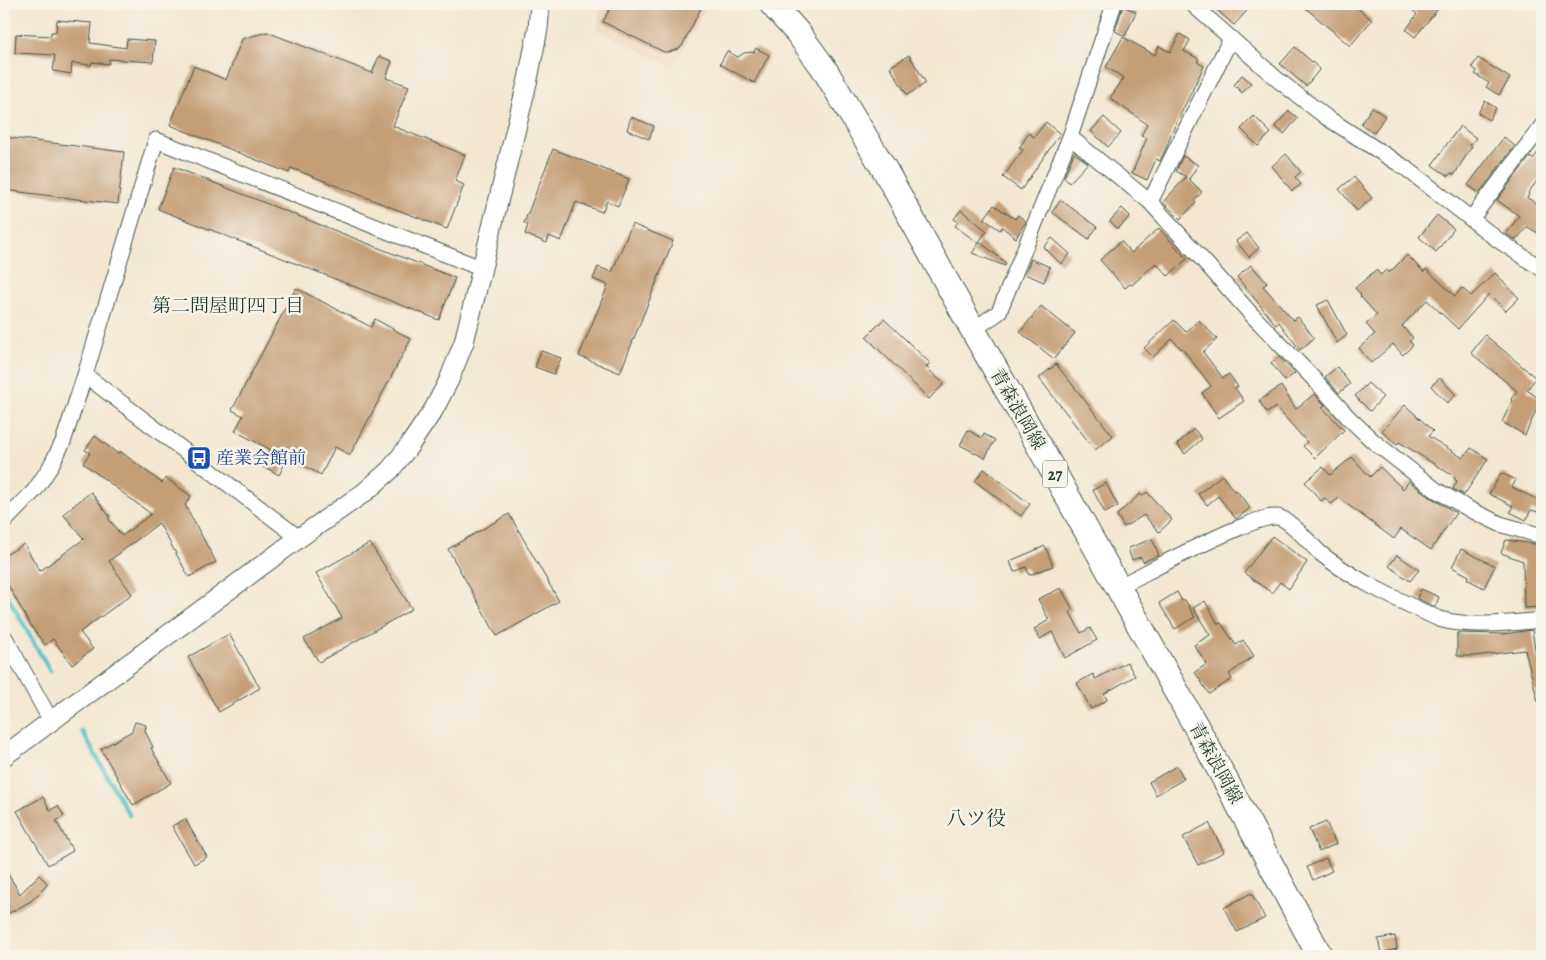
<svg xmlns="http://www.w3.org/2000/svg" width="1546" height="960" font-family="Alegreya,'Noto Serif JP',serif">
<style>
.built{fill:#f1d5bd}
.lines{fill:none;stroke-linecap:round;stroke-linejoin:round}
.stream{stroke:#52c0c9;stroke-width:4.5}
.building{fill:#c49e77}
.minor-casing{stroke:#3f564c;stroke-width:17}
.tertiary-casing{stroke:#3f564c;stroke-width:21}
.primary-casing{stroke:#3f564c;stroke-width:27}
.minor{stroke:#fff;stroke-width:15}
.tertiary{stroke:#fff;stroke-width:19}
.primary{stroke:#fff;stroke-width:25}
.labels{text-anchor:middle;stroke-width:5;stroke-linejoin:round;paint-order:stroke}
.shield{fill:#f7f3e8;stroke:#60746a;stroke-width:1}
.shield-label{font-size:16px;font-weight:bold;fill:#1f3d34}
.street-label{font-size:18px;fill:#1f3d34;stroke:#f7f3e8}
.transit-label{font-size:18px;fill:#164399;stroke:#f7f3e8;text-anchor:start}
.neighbourhood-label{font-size:19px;fill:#1f3d34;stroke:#f7f3e8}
.quarter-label{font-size:20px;fill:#1f3d34;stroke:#f7f3e8}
</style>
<rect width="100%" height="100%" fill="#f7f3e8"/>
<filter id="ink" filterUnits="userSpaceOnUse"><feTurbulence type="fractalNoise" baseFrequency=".02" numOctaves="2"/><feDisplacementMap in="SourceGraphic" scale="10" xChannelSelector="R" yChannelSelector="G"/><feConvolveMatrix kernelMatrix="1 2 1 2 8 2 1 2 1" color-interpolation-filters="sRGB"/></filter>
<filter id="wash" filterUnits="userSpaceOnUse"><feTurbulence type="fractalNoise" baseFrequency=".0096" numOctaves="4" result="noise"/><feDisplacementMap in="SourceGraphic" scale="20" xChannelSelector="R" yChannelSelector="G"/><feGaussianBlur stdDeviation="1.12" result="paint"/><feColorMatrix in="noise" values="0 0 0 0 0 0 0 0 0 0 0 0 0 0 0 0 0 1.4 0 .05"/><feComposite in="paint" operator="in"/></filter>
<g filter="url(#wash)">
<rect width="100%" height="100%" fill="#f3e7d1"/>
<path class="built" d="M602,4H708L673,67L597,29Z"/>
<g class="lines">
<path class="stream" d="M4,590L50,671
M82,731L129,815"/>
</g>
<g id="blocks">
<path class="building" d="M612,4H703L682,46L678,49L669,52H664L603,22Z
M1210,4H1253L1234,25Z
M1301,4H1353L1372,20L1350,46Z
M1404,4H1442L1415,37L1406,30L1417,14Z
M1123,6L1136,12L1125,36L1115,31Z
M57,20L92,23L90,43L126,48L127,39L155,41L153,62L109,59V64L92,62L91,65L72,63L71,74L53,71L55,55L15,53L16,34L51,36V32H56Z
M267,32L372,73L379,56L392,61L386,78L409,86L393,126L465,155L455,181L464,185L447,229L291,168L289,173L170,125L194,66L226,80L242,39Z
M1180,34L1190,40L1184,51L1199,59L1197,62L1204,66L1171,134L1167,146L1160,161L1156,159L1147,180L1132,173L1147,138L1141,136L1147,124L1110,98L1124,78L1106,67L1123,37L1155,55L1159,46L1170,52Z
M1295,47L1320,69L1306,86L1280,64Z
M756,48L769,55L754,83L720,64L727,51L738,57L744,53L754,52Z
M909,55L926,83L907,95L890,67Z
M1478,58L1510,78L1499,95L1486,87L1489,83L1475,74L1477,71L1472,67Z
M1242,75L1251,83L1242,93L1234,85Z
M1485,101L1496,108L1489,120L1478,113Z
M1372,107L1385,116L1374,133L1361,124Z
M1289,111L1298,118L1284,134L1275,126Z
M1254,116L1271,133L1258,146L1241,129Z
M631,117L654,126L649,139L627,130Z
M1104,117L1121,133L1108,147L1091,131Z
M1046,122L1060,134L1021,190L1003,177L1023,150L1019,148L1029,133L1034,137Z
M1460,126L1476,138L1470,145L1472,146L1454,175L1451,173L1448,176L1432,165Z
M4,137L124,152L118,204L4,190Z
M1504,137L1515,146L1479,193L1468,185Z
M1542,147V174L1528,193L1529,194L1527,198L1542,206V235L1527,227L1516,240L1506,234L1519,216L1497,200L1530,157L1533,159Z
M553,149L629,179L618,206L607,201L602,212L576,202L561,241L549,236L547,243L525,234L528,225L524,223Z
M1074,153L1088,163L1069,183L1064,177Z
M1286,154L1301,172L1295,177L1301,184L1292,191L1272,166Z
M1183,156L1198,165L1189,179L1188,178L1202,192L1194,201L1196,203L1180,219L1163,202L1186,177L1176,171Z
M174,167L455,278L439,320L158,209Z
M1354,177L1372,198L1357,211L1339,189Z
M1061,200L1097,227L1089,239L1052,212Z
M994,205L1015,219L1018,215L1026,221L1016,238L1002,227L1000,230L984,219Z
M1122,208L1130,216L1118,229L1110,221Z
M961,210L987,231L978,243L955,226L958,222L954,219Z
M1437,215L1454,229L1436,252L1419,237Z
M632,224L673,241L620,373L579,356L608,285L593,279L598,267L612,272Z
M1159,228L1187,259L1168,276L1156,263L1132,285L1130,284L1125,288L1100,260L1121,241L1131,253Z
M1247,233L1259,248L1249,257L1236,241Z
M1052,238L1070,254L1061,264L1044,247Z
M980,242L1006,263L1005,266L972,253Z
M1407,255L1424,272L1426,269L1455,296L1462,288L1471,296L1495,273L1519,298L1506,311L1489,294L1458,329L1427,300L1402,326L1413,338L1409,341L1413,345L1403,355L1393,344L1371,363L1359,348L1375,334L1366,324L1377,315L1360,296L1361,295L1355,288L1376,270L1381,275L1386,270L1389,273Z
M1031,259L1050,267L1044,282L1025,274Z
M1251,265L1267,283L1263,286L1293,320L1298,317L1314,338L1300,350L1279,322L1276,325L1237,277Z
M296,288L371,327L375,319L411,339L350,455L335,447L321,475L288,457L279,475L263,466L271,450L235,431L243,416L232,410Z
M1328,300L1347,335L1337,343L1317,305Z
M1041,306L1075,333L1054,359L1020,332Z
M884,319L930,363L926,367L944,384L929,399L866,337Z
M1174,320L1186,332L1199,320L1217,339L1203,352L1223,378L1229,374L1238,387L1235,388L1244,401L1219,418L1202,393L1211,386L1182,348L1181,349L1172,339L1153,357L1144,348Z
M1485,335L1536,378L1527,390L1541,400L1525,435L1502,422L1512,401L1511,399L1517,391L1471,353Z
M541,351L561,358L554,374L535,367Z
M1279,357L1295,373L1285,381L1271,363Z
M1056,364L1113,436L1095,450L1039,378Z
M1337,367L1350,384L1339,393L1325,377Z
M1440,378L1456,395L1447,403L1431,386Z
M1368,383L1383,397L1370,411L1355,396Z
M1281,386L1296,409L1314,394L1325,405L1322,407L1344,430L1315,458L1303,446L1307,442L1276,407L1267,413L1259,401Z
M1405,405L1433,431L1428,436L1463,458L1471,448L1488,459L1464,495L1453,489L1457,481L1454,479L1455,477L1399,442L1397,445L1382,431Z
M1194,429L1202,439L1185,454L1177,444Z
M968,430L982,438L984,434L995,440L985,458L960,445Z
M95,436L118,454L120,451L162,483L166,478L191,496L185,505L216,562L189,577L159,523L109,561L132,594L80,632L93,649L72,665L53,639L45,645L31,626L4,578V556L24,544L40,571L84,539L63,514L91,492L110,517L108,518L122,536L151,514L83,463L90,453L85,450Z
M1352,457L1370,477L1380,467L1403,489L1409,481L1430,497L1456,513L1431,550L1401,529L1394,539L1339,498L1331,504L1325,498L1321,501L1305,482L1323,467L1330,475Z
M984,469L1030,504L1021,516L975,481Z
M1501,473L1516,480L1512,487L1542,502V513L1531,510L1526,520L1510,512L1513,506L1489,494Z
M1222,475L1234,491L1236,490L1250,508L1236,519L1218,496L1207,505L1198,494Z
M1106,483L1118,506L1105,513L1093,490Z
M1147,492L1172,520L1159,532L1144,515L1124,527L1117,515L1140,494L1142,496Z
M509,514L559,601L497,636L448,549Z
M1272,536L1307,562L1289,589L1280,582L1272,593L1244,573Z
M1152,539L1159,555L1143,562L1141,557L1132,560L1129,552V548Z
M1506,540L1542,545V607L1524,608L1523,561L1501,553Z
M370,543L412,609L319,662L304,639L342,618L316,573Z
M1045,546L1053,566L1029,575L1026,567L1014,572L1010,561Z
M1461,549L1495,566L1484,588L1467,579L1469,576L1452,567Z
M1397,555L1419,570L1410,581L1389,566Z
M1061,588L1073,610L1070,612L1081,633L1090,628L1097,640L1065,658L1052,632L1040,639L1034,629L1049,620L1038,599Z
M1421,589L1439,597L1435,607L1417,598Z
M1177,592L1182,601L1185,600L1195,617L1175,629L1159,603Z
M1205,601L1218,624L1221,623L1236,645L1243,640L1254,656L1229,674L1232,679L1209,694L1195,672L1207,664L1194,645L1210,635L1193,608Z
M1532,630L1537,660L1542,659V702H1538L1525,650L1474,656H1457V633L1504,634Z
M229,634L260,688L219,712L188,657Z
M1127,662L1135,676L1107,692L1104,694L1107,700L1091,709L1077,683L1093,674L1095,679Z
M135,722L146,725L145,731L153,747L151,748L171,783L133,805L101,749L132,731Z
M1177,766L1184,779L1156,795L1149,782Z
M43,797L50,810L58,806L64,816L56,821L73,851L48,865L17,811Z
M185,819L207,857L194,864L172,826Z
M1326,822L1336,844L1319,852L1309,829Z
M1209,823L1224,852L1198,865L1183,837Z
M1326,858L1332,871L1313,880L1307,867Z
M4,867L20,894L39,875L48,884L31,901L4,916Z
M1251,893L1265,918L1237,932L1224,908Z
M1395,936L1397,949L1381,953L1378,939Z"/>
</g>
</g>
<g filter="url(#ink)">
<use href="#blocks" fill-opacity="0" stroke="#3f564c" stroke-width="1"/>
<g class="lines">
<defs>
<path id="minor" d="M1192,4L1278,80L1326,117L1407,169L1498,240L1542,269
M1070,137L1150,202L1201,258L1251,314L1312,377L1349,418L1373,441L1436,490L1471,510L1500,524L1542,536
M1150,202L1231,38
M1471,219L1542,126
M973,330L999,312L1070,137L1114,4
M85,375L299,538
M4,522L35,490L49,469L63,442L85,375L156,140L483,269
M1118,587C1159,566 1199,544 1241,527C1252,523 1265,516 1277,517C1289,518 1310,544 1320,553C1355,581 1399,600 1439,619C1469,628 1511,623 1542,620
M4,636L51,721"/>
<path id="tertiary" d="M4,756L299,538L365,492L390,470L409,446L434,409L449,380L464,342L528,79L538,29L540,4"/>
<path id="primary" d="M772,4L798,33L823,67L886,172L973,330L1033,435L1208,748L1320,956"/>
</defs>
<use href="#minor" class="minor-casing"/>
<use href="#tertiary" class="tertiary-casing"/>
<use href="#primary" class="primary-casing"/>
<use href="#minor" class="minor"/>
<use href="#tertiary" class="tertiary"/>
<use href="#primary" class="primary"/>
</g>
</g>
<defs>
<symbol id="bus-square" viewBox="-11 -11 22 22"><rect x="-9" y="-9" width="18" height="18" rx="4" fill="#1a4fb4" stroke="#f7f3e8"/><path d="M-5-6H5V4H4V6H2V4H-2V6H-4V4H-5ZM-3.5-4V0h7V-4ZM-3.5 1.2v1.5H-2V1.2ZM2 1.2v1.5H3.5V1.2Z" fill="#fff"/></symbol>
</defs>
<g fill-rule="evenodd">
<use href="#bus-square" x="185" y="444" width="28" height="28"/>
</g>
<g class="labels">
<rect class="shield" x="1042.5" y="460.5" width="25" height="27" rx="4"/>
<g class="shield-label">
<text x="1055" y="480">27</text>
</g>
<g class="street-label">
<text transform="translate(1018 409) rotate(60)" y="6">青森浪岡線</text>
<text transform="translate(1216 763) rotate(61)" y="6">青森浪岡線</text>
</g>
<g class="transit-label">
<text x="216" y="464">産業会館前</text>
</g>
<g class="neighbourhood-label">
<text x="228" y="312">第二問屋町四丁目</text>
</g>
<g class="quarter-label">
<text x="976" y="825">八ツ役</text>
</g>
</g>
<rect width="1546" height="960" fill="none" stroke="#f7f3e8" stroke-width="20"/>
</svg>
